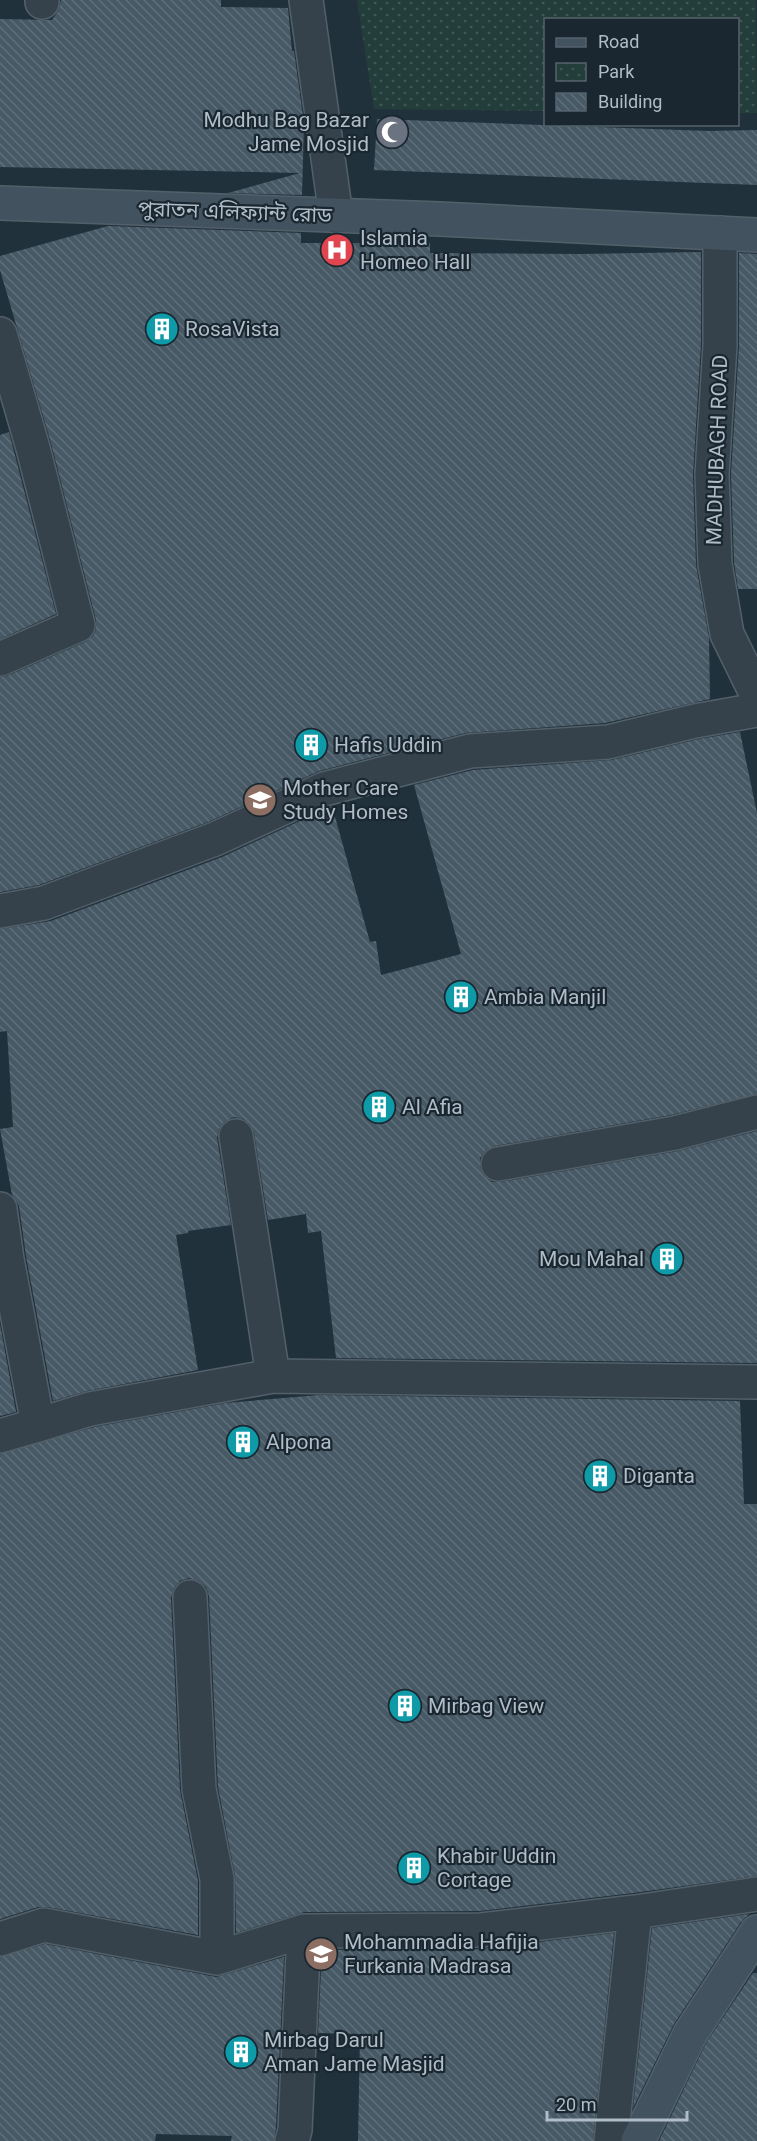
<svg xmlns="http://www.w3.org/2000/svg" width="757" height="2141" font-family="Roboto,'Noto Sans Bengali',sans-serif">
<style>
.park{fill:url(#park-dots)}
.building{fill:url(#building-back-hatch)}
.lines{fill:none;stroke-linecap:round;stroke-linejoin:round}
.street-casing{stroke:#536069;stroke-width:36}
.secondary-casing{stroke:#536069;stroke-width:36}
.street{stroke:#35424c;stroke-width:33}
.secondary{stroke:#42525f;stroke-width:33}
.labels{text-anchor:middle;stroke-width:4.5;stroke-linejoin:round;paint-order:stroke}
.poi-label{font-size:21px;fill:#b0bdc8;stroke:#1a2730;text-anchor:start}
.street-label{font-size:21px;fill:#b0bdc8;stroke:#1a2730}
</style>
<defs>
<pattern id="park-dots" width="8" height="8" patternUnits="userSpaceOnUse" patternTransform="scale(1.5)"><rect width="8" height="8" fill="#233d3b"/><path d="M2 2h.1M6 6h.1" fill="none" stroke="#405756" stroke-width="1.8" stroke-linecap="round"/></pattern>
<pattern id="building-back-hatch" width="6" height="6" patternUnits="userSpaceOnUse" patternTransform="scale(1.5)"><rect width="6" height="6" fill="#465965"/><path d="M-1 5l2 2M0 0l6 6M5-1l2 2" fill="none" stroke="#5e6f7a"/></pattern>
</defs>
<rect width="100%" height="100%" fill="#21313c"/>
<path class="park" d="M357,0H756L757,113H738V20H546L545,111L374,109Z"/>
<path class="building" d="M61,0H221V7L288,8L292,51H294L304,123L302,195L228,193L300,173L0,167V19L52,20L58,11Z
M377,119L708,131L757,130V185L374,170Z
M108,226L301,233V243H430V253L580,254L701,252V344L693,475L696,565L709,638L710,699L605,723L465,733L319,771L208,822L39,885L0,892V677L7,676L85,642L93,636L96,629V620L51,443L0,270V256Z
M739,253L757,254V589H738L734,562L731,474L739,346Z
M9,432L56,614L0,639V435Z
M740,732L757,813V1094L671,1115L495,1146L486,1150L480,1158V1167L484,1176L492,1182H501L678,1151L757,1131V1363L336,1358L321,1231L308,1233L306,1214L268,1220L254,1133L250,1124L243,1119L234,1117L224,1122L219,1129L217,1138L231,1225L188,1231V1233L176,1235L198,1370L87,1391L53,1401L26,1256L19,1206L12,1195L0,1129L13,1127L7,1031L0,1032V929L51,921L222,857L332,806L370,942L376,941L381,975L461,954L414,785L473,770L612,760L699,739Z
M0,1324L16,1412L0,1416Z
M319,1395L740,1401L744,1504H757V1876L633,1893L480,1911L304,1912L236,1933L235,1876L218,1787L209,1596L206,1587L199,1581L189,1578L180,1581L174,1588L171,1598L180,1790L198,1881V1935L48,1907H38L0,1919V1454L94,1427L226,1403Z
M749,1914L741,1922L674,2024L633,2108L652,1928Z
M614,1933L593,2141H358L360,2034L318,2033L322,1950L481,1949Z
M45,1944L216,1977L284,1957L276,2127L274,2141H231L232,2136L156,2134L155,2141H0V1957Z
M753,1973H757V2141H659L706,2043Z"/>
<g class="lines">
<defs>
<path id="street" d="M42,0V2
M306,0L336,216
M720,233V345L712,474L715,564L727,634L757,695
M0,334L33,448L78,625L0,659
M0,911L44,903L215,839L324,789L470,751L608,742L695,721L757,710
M236,1136L273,1376
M498,1164L675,1133L757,1112
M0,1209L7,1259L38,1425L90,1409L273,1376L757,1382
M0,1436L38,1425
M190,1597L199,1789L217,1879V1958
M0,1939L44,1925L217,1958L304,1931L481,1930L635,1912L757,1894
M292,2141L295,2130L304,1931
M611,2141L635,1912"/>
<path id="secondary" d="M0,203L440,219L757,235
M638,2141L690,2034L757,1932"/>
</defs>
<use href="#street" class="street-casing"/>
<use href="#secondary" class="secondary-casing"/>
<use href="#street" class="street"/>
<use href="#secondary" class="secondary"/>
</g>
<defs>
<symbol id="mosque-disc" viewBox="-11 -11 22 22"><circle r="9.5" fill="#6b7280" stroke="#1a2730"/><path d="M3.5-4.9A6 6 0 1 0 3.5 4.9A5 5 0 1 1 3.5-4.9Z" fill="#fff"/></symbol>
<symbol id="hospital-disc" viewBox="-11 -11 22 22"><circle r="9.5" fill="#e0444e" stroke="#1a2730"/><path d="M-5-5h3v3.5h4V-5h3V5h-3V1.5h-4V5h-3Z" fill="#fff"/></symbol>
<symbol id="building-disc" viewBox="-11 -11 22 22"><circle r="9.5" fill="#0f9aa8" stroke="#1a2730"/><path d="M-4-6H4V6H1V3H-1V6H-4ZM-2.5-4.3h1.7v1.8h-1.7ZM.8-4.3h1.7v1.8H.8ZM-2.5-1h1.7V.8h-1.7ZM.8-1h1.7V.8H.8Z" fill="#fff"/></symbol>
<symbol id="school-disc" viewBox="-11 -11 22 22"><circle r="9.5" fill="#8d6e63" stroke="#1a2730"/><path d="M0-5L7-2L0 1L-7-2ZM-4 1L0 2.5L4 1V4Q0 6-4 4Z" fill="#fff"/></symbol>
</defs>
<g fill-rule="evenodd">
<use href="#mosque-disc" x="373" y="113" width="38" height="38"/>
<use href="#hospital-disc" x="318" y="231" width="38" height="38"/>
<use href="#building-disc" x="143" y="310" width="38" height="38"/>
<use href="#building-disc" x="292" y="726" width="38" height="38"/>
<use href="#school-disc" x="241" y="781" width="38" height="38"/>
<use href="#building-disc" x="442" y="978" width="38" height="38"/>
<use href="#building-disc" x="360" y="1088" width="38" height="38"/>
<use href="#building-disc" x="648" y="1240" width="38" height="38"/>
<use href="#building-disc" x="224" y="1423" width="38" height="38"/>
<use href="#building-disc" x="581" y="1457" width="38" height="38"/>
<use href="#building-disc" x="386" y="1687" width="38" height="38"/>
<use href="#building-disc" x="395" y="1849" width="38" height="38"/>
<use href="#school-disc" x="302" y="1935" width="38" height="38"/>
<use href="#building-disc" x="222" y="2033" width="38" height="38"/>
</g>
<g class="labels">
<g class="poi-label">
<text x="369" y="127" text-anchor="end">Modhu Bag Bazar<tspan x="369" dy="24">Jame Mosjid</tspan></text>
<text x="360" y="245">Islamia<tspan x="360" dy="24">Homeo Hall</tspan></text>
<text x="185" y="336">RosaVista</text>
<text x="334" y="752">Hafis Uddin</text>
<text x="283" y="795">Mother Care<tspan x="283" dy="24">Study Homes</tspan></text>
<text x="484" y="1004">Ambia Manjil</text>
<text x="402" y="1114">Al Afia</text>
<text x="644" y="1266" text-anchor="end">Mou Mahal</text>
<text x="266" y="1449">Alpona</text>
<text x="623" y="1483">Diganta</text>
<text x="428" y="1713">Mirbag View</text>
<text x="437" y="1863">Khabir Uddin<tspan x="437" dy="24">Cortage</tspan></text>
<text x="344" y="1949">Mohammadia Hafijia<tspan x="344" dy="24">Furkania Madrasa</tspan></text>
<text x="264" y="2047">Mirbag Darul<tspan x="264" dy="24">Aman Jame Masjid</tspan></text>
</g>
<g class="street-label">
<text transform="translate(235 212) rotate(2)" y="7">পুরাতন এলিফ্যান্ট রোড</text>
<text transform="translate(717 450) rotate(-88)" y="7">MADHUBAGH ROAD</text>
</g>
</g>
<rect x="544" y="18" width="195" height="108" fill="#1a2730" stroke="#56636d" stroke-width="1.5"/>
<rect x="556" y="38" width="30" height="9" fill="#42525f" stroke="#56636d" stroke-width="1.5"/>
<text x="598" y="48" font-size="18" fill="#b0bdc8">Road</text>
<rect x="556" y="63" width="30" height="18" fill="url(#park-dots)" stroke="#56636d" stroke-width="1.5"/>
<text x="598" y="78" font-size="18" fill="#b0bdc8">Park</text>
<rect x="556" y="93" width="30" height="18" fill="url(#building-back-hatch)" stroke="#56636d" stroke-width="1.5"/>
<text x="598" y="108" font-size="18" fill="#b0bdc8">Building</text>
<path d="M547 2111v9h140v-9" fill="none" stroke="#b0bdc8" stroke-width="3"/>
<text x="556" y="2111" font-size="18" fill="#b0bdc8" stroke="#1a2730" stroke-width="4.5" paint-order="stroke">20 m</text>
</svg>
